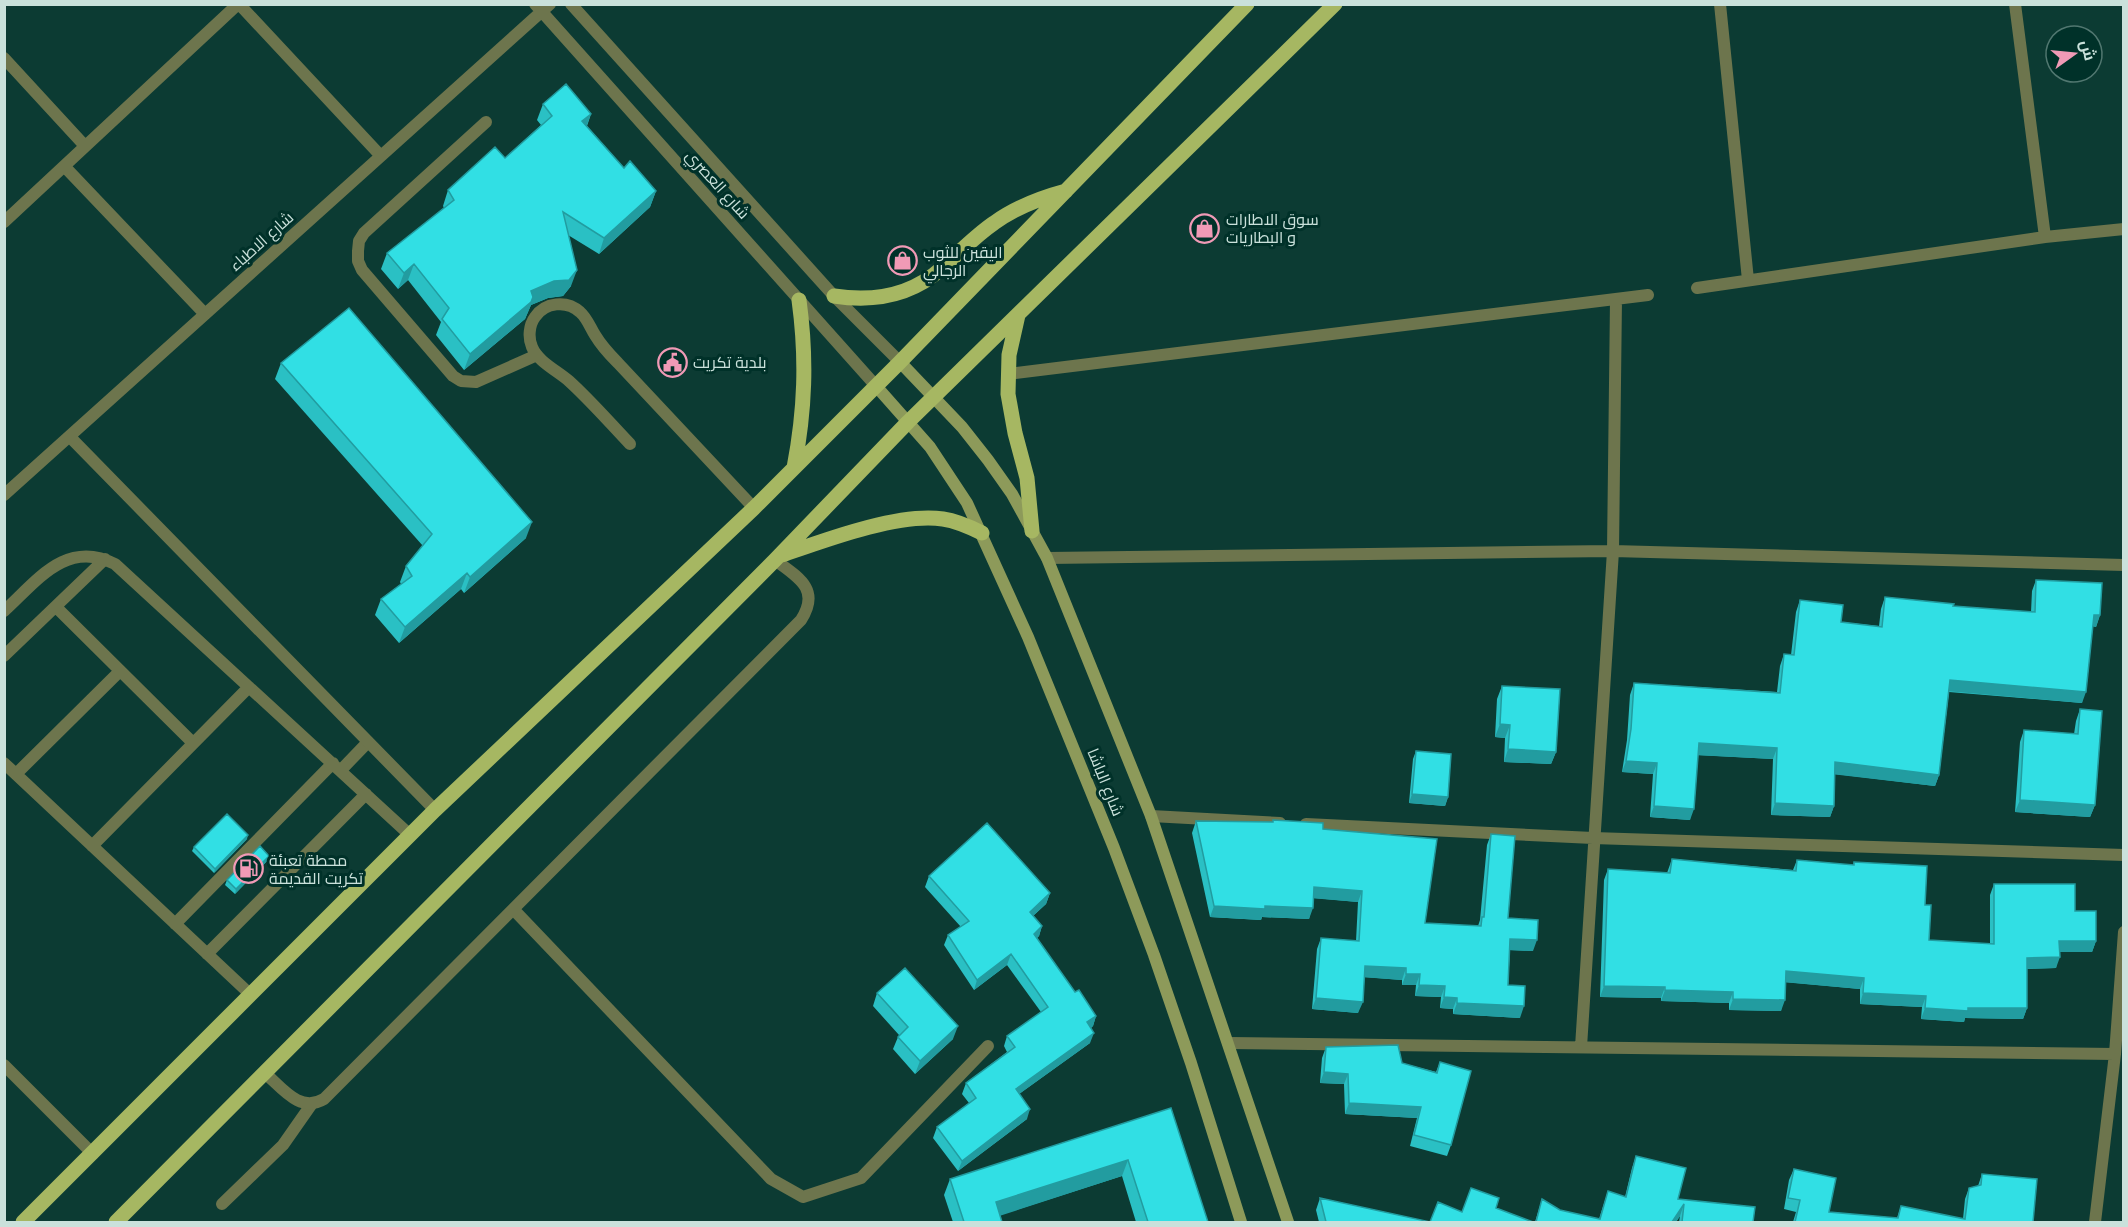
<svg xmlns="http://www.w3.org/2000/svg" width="2128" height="1227" font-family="Raleway,Cairo,sans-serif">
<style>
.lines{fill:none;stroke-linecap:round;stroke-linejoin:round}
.lane{stroke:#6d754d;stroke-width:12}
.street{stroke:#6d754d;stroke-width:12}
.secondary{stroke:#8d9a5a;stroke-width:12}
.primary{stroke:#a6b762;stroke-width:15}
.wall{fill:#2ac0c4}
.shaded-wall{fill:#229ca0}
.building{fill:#31dfe4;stroke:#229ca0;stroke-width:1.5}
.labels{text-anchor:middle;stroke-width:6;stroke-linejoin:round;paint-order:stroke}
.street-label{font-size:16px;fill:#cae1db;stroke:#003129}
.poi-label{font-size:16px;fill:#cae1db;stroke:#003129;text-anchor:start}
</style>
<rect width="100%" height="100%" fill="#0c3b33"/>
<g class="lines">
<path class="lane" d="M486,122L364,233L359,241L358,251V261L362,270L453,376L461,381L476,382L537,355
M630,444C610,423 591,401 569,381C558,371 538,362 532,347C528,338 529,325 535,317C545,302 567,300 580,312C587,318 590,327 595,335C601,345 609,354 618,363L754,508
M56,607L193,743
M4,611C37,581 66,539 115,564L410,835
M4,656L105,559
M4,763L251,995
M341,770L368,742
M16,774L120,671
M92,846L249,687
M175,924L333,763
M207,954L366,794
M222,1204L283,1145L311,1105"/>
<path class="street" d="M239,4L380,155
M535,4L876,386
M571,4L834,296L900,362
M1720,4L1748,280
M2015,4L2045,237
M4,58L85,146
M64,166L205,314
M4,222L238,4
M1697,288L2045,237L2124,229
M1008,374L1648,295
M70,437L435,810
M4,495L550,4
M1047,558L1613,551L2124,565
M1151,816L1280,823
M1306,824L1593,838L2124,855
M514,910L771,1179L803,1197L861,1178L988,1046
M1229,1043L2115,1054
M1581,1047L1613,551L1616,299
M4,1065L93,1154
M266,1074C283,1089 300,1113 324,1099L801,620C821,589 798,577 775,560
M2095,1222L2115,1054L2124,932"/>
<path class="secondary" d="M900,362L962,427L988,460L1012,494L1047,558L1151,816L1288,1222
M876,386L930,447L967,503L1028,637L1114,848L1154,955L1191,1063L1241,1222"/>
<path class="primary" d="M834,296C873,302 911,296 942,268C959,253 975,236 994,223C1016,207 1040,198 1066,191
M1018,315L1009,355L1008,394L1015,433L1027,478L1032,531
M794,468C805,410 807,359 799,300
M782,555C825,540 900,512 943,519C957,521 970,527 982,533
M23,1222L435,810L754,508L900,362L1247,4
M116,1222L775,560L908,422L1335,4"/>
</g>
<path class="wall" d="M543,104L591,114L587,126L624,168L656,191L650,207L599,254L568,235L571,286L563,296L548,298L531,305L525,319L464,370L436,335L441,322L408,280L398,289L381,269L387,253L444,208L443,206L448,190L505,158L541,125L537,120Z
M281,363L526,538L464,593L461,589L399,643L375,615L381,599L401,584L400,582L406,566L423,546L275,379Z
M2036,580L2100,615L2096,627L2093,626L2082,703L1949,692L1939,775L1935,786L1835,774L1834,806L1830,817L1771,815L1773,759L1698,755L1690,820L1650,817L1653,774L1622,772L1627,740L1630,695L1634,683L1777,692L1780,666L1784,654L1791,655L1796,612L1800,600L1841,622L1879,626L1881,609L1885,597L1953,606L2031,612L2032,591Z
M1502,686L1556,752L1551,764L1504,762L1505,738L1495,737L1497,699Z
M2080,709L2095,805L2090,817L2015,812L2020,742L2024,730L2074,734L2076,721Z
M1416,751L1448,797L1445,806L1409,803L1413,759Z
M1196,821L1323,829L1425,923L1478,926L1480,920L1487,845L1491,834L1508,918L1533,951L1510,950L1508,985L1520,1018L1453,1014V1009L1440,1008L1441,997L1415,996L1416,985H1402V980L1364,977L1358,1013L1312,1009L1317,949L1321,938L1356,941L1358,902L1314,898L1309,919L1262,917L1261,920L1210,917L1192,833Z
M247,839L214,873L192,851L194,847Z
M1672,859L1793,870L1797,860L1853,865L1854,862L1925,905L1929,940L1990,944V895L1994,884L2075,911L2096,941L2092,952H2059L2056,968L2027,969V1008L2023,1019L1965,1018L1964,1022L1921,1019L1922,1007L1860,1004V989L1785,982L1781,1011L1729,1010V1003L1661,1001V998L1600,997L1604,880L1608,869L1667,873Z
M268,860L235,894L225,885L227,880Z
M929,876L1050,893L1046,904L1033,916L1042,926L1039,936L1037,938L1075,992L1096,1016L1093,1026L1091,1028L1090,1043L1019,1094L1027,1119L958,1171L933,1138L937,1127L969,1103L962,1094L966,1083L1007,1052L1004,1046L1007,1036L1041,1012L1007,965L974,990L944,945L948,935L961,927L925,887Z
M877,993L953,1039L915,1074L893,1049L898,1037L899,1035L873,1006Z
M1326,1047L1402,1063L1436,1072L1440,1062L1451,1145L1447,1156L1410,1146L1417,1118L1345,1114L1344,1084L1320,1083L1322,1058Z
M1171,1108L1208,1222H1136L1122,1176L1000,1215L1002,1222H953L944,1195L950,1179Z
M1636,1156L1678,1199L1753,1222H1679L1680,1216L1676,1222H1535L1542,1199L1560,1210L1599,1219L1608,1191L1625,1197L1632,1168Z
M1794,1169L1829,1212L1897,1218L1901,1206L1963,1219L1965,1199L1969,1188L1978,1186L1982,1174L2033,1222H1793L1796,1212L1784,1209L1789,1180Z
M1320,1198L1430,1222L1462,1212L1496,1208L1533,1222H1319L1316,1210Z"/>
<path class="shaded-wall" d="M591,114L585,130L582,121Z
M656,191L650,207L599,254L604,238Z
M414,264L408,280L398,289L404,273Z
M577,270L571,286L563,296L548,298L531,305L525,319L464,370L470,354L531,291Z
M532,522L526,538L464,593L470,577Z
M467,573L461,589L399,643L405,627Z
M2094,615H2100L2096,627L2090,626Z
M1950,680L2086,692L2082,703L1946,691Z
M1500,724L1510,725L1505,738L1495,737Z
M1699,743L1777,748L1773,759L1694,755Z
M1508,749L1556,752L1551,764L1504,762Z
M1626,761L1657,763L1653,774L1622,772Z
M1835,762L1939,775L1935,786L1831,774Z
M1412,794L1448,797L1445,806L1409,803Z
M2020,800L2095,805L2090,817L2015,812Z
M1775,803L1834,806L1830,817L1771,815Z
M1654,806L1694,809L1690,820L1650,817Z
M248,835L247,839L214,873L215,869Z
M269,856L268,860L235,894L236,889Z
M1314,887L1362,891L1358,902L1310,898Z
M1050,893L1046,904L1026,922L1030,912Z
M1214,906H1265L1313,908L1309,919L1262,917L1261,920L1210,917Z
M1042,926L1039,936L1030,944L1034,934Z
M1510,939L1537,940L1533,951L1506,950Z
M2059,941H2096L2092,952H2055Z
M1011,954L1007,965L974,990L977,980Z
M2060,957L2056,968L2023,969L2027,958Z
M1365,966L1406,968L1402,980L1361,977Z
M1786,971L1864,978L1860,989L1782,982Z
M1406,974H1420L1416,985H1402Z
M1419,985L1445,986L1441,997L1415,996Z
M1604,986L1665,987L1661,998L1600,997Z
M1665,990L1733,992L1729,1003L1661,1001Z
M1863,993L1926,996L1922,1007L1860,1004Z
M1444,997L1457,998L1453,1009L1440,1008Z
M1316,998L1363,1002L1358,1013L1312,1009Z
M1733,999L1785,1000L1781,1011L1729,1010Z
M1457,1003L1524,1006L1520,1018L1453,1014Z
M1925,1008H2027L2023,1019L1965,1018L1964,1022L1921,1019Z
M1096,1016L1093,1026L1084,1033L1087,1022Z
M958,1026L953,1039L915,1074L920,1061Z
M1094,1033L1090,1043L1012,1099L1016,1089Z
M1324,1072L1348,1074L1344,1084L1320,1083Z
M1349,1103L1421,1107L1417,1118L1345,1114Z
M1030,1109L1027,1119L958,1171L962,1161Z
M1128,1160L1122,1176L990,1219L996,1202Z
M1684,1204L1680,1216L1676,1222H1672Z"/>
<path class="building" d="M566,84L591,114L582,121L624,168L630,161L656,191L604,238L563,212L577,270L569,280L554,281L531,291L533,297L531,302L470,354L442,319L449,308L414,264L404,273L387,253L454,200L448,190L495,147L505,158L552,116L543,104Z
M349,308L532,522L470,577L467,573L405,627L381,599L412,576L406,566L432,534L281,363Z
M2036,580L2102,583L2100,615H2094L2086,692L1950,680L1939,775L1835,762L1834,806L1775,803L1777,748L1699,743L1694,809L1654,806L1657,763L1626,761L1631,729L1634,683L1780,693L1784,654L1794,655L1800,600L1843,605L1841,622L1882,627L1885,597L1954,604L1953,606L2035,612Z
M1502,686L1560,689L1556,752L1508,749L1510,725L1500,724Z
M2080,709L2102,711L2095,805L2020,800L2024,730L2078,734Z
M1416,751L1451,754L1448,797L1412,794Z
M227,814L248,835L215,869L194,847Z
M1273,820L1323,823V829L1437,839L1425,923L1481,926L1482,917H1484L1491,834L1515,836L1508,918L1538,920L1537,940L1510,939L1508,985L1525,986L1524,1006L1457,1003V998L1444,997L1445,986L1419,985L1420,974H1406V968L1365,966L1363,1002L1316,998L1321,938L1359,941L1362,891L1314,887L1313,908L1265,906V909L1214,906L1196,821L1273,822Z
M987,823L1050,893L1030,912L1042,926L1034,934L1075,992L1079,990L1096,1016L1087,1022L1094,1033L1016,1089L1030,1109L962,1161L937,1127L976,1098L966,1083L1015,1047L1007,1036L1048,1007L1011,954L977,980L948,935L969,921L929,876Z
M260,846L269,856L236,889L227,880Z
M1672,859L1796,871L1797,860L1854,865V862L1927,866L1925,905H1931L1929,940L1994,944V884H2075V911H2096V941H2059L2060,957L2027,958V1008H1968V1011L1925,1008L1926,996L1863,993L1864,978L1786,971L1785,1000L1733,999V992L1665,990V987L1604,986L1608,869L1670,873Z
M905,968L958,1026L920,1061L898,1037L908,1027L877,993Z
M1398,1045L1402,1063L1437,1073L1440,1062L1471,1071L1451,1145L1414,1135L1421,1107L1349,1103L1348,1074L1324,1072L1326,1047Z
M1171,1108L1208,1222H1148L1128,1160L996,1202L1002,1222H964L950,1179Z
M1636,1156L1686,1168L1678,1199L1755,1207L1753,1222H1682L1684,1204L1672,1222H1536L1542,1199L1560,1210L1600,1219L1608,1191L1626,1197Z
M1794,1169L1836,1178L1829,1212L1898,1218L1901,1206L1965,1219L1969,1188L1981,1185L1982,1174L2037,1179L2033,1222H1795L1800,1200L1788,1198Z
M1471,1188L1499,1198L1496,1208L1533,1222H1326L1320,1198L1430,1222L1438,1202L1462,1212Z"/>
<defs>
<symbol id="shop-ring" viewBox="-11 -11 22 22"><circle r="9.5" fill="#003129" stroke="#f09ab6" stroke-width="1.5"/><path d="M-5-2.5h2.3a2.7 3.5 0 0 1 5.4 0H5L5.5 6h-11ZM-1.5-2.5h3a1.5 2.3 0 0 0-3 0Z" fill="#f09ab6"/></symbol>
<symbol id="civic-ring" viewBox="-11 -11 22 22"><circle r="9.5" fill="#003129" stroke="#f09ab6" stroke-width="1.5"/><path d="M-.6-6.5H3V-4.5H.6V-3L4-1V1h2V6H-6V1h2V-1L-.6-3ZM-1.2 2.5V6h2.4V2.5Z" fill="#f09ab6"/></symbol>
<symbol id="fuel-ring" viewBox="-11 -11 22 22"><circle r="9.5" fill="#003129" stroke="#f09ab6" stroke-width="1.5"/><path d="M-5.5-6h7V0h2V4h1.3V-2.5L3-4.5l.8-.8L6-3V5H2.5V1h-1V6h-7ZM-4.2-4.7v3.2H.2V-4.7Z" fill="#f09ab6"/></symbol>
</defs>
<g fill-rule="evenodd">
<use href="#shop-ring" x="1188" y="212" width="33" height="33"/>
<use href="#shop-ring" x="886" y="244" width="33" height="33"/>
<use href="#civic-ring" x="656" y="346" width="33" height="33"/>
<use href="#fuel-ring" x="232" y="852" width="33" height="33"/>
</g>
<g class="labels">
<g class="street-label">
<text transform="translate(718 184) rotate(48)" y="6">شارع العصري</text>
<text transform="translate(261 241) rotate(-42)" y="6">شارع الاطباء</text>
<text transform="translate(1106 782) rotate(68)" y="6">شارع الباشا</text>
</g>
<g class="poi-label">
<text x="1226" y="225">سوق الاطارات<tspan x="1226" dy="18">و البطاريات</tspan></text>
<text x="923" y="258">اليقين للثوب<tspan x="923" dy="18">الرجالي</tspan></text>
<text x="693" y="368">بلدية تكريت</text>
<text x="269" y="866">محطة تعبئة<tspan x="269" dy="18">تكريت القديمة</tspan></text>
</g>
</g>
<rect width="2128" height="1227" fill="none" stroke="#cae1db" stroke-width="12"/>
<g transform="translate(2074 54) rotate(75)"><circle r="28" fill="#003129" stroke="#517770" stroke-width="1.5"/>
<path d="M0-4.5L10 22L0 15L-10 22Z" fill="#f09ab6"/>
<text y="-9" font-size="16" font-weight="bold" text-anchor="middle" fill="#cae1db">ش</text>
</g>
</svg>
